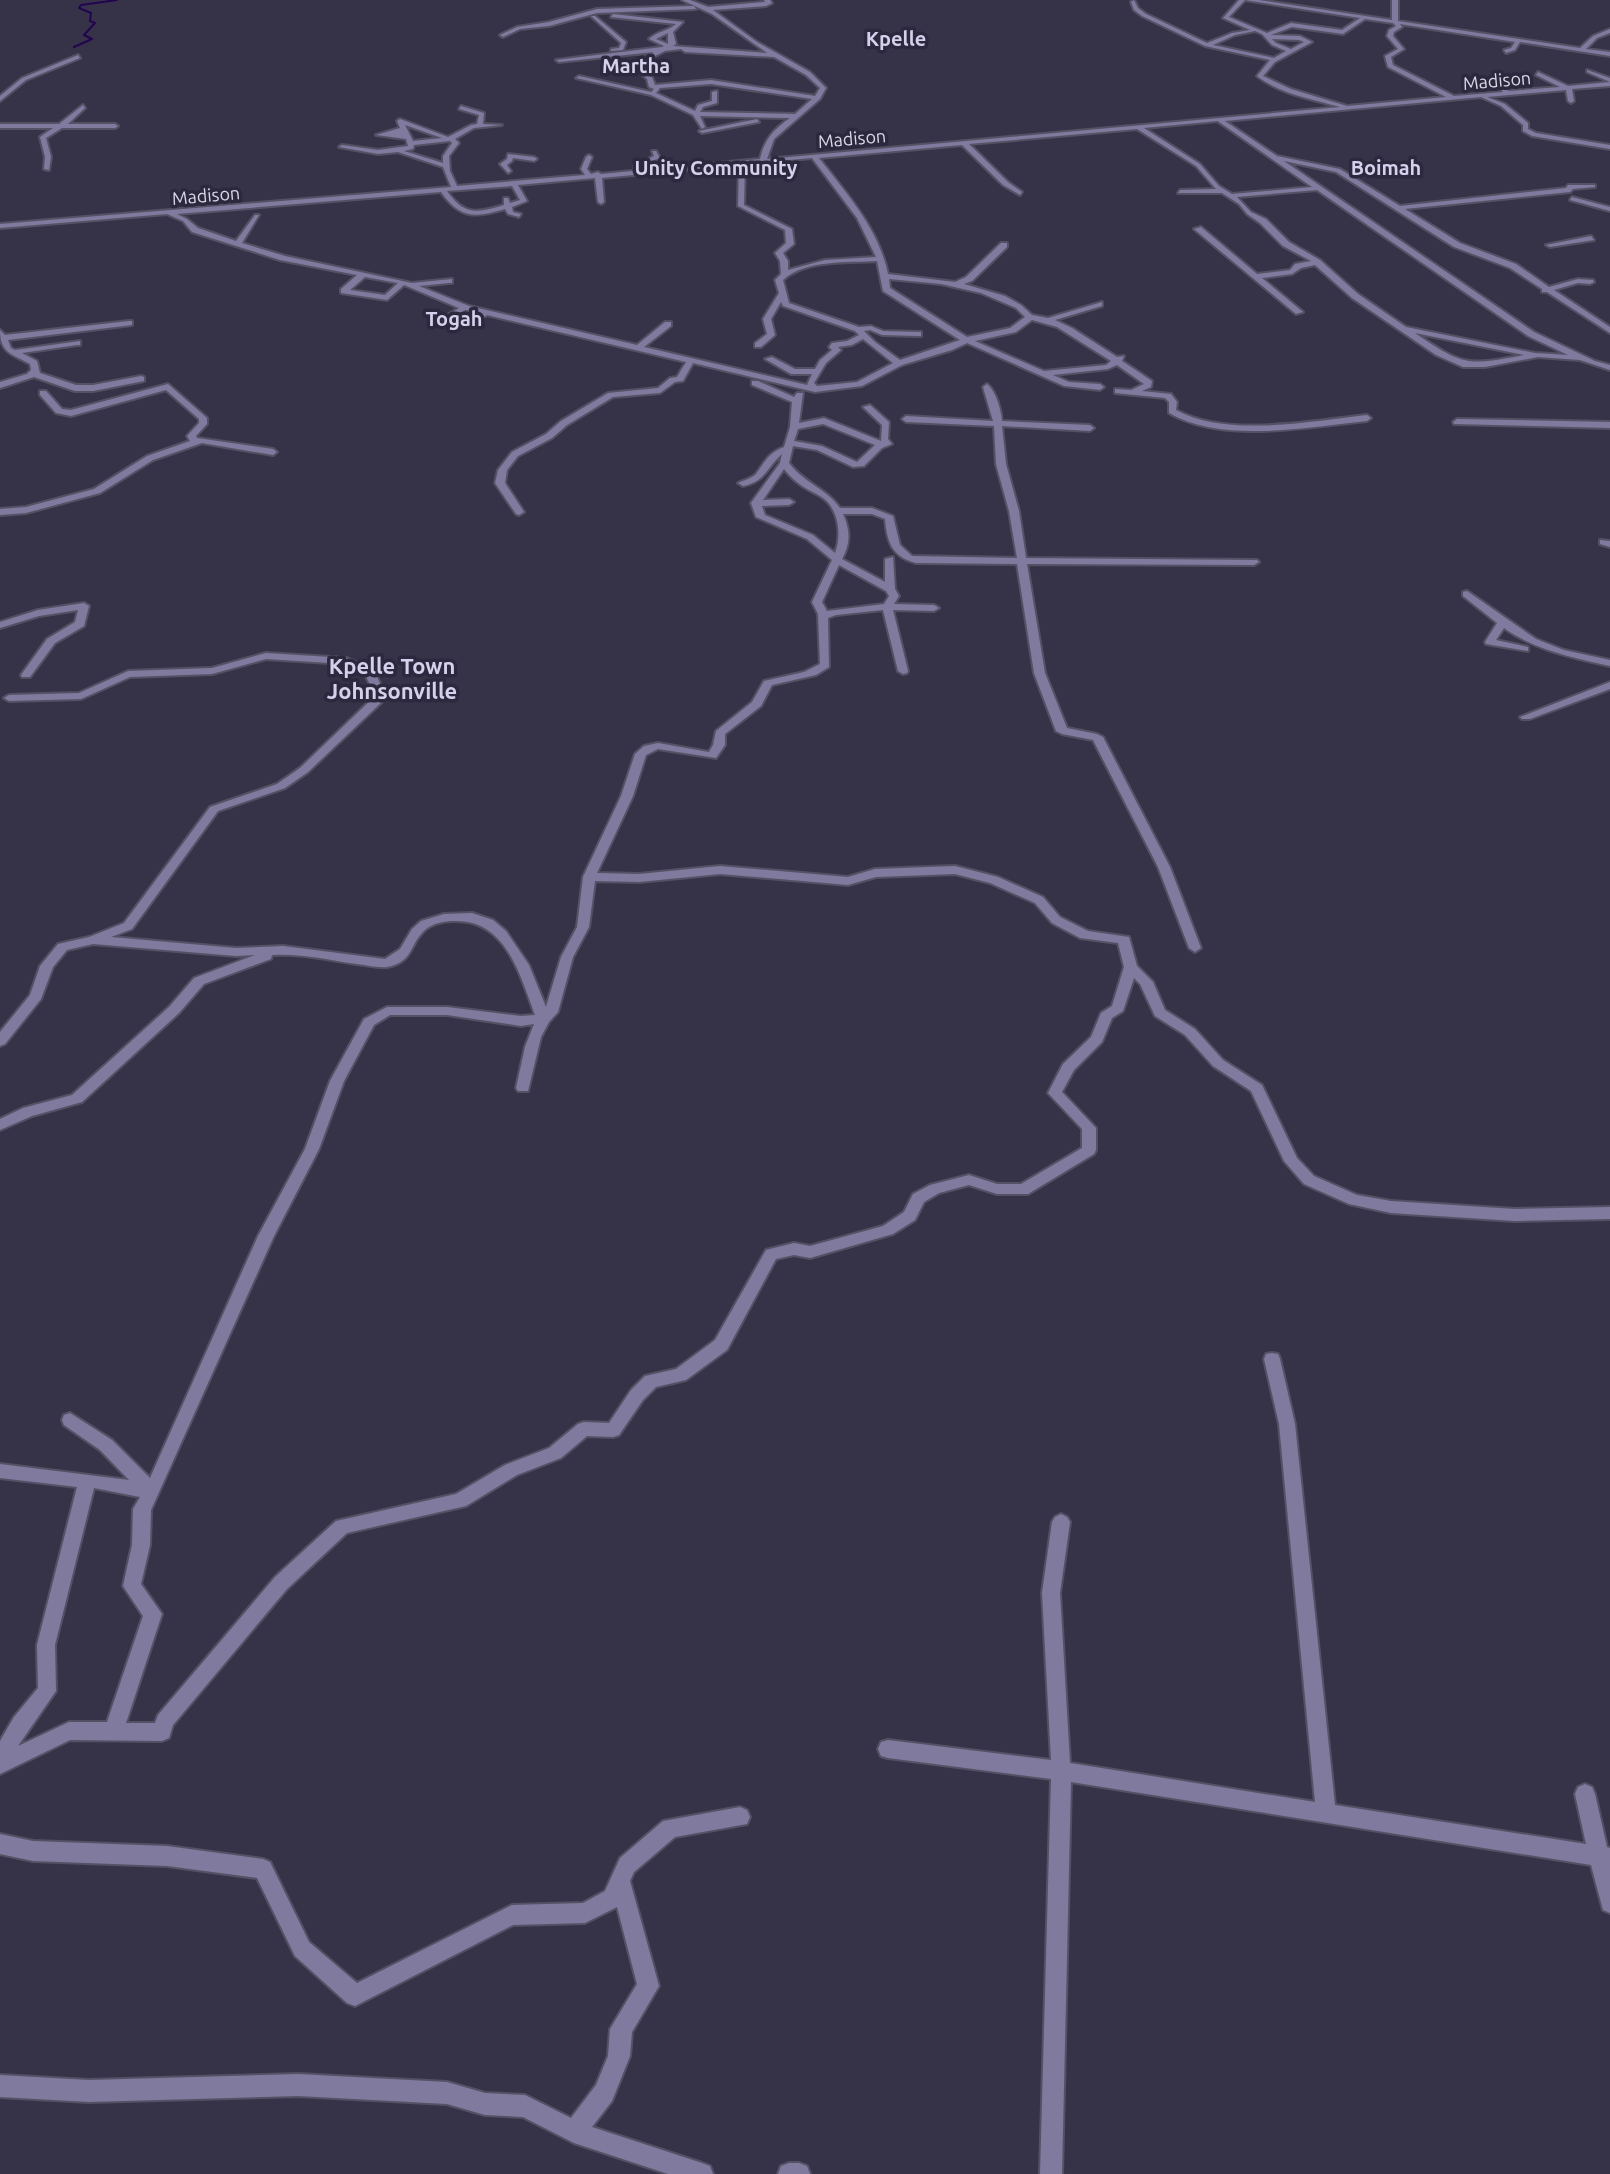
<svg xmlns="http://www.w3.org/2000/svg" width="1610" height="2174" font-family="Ubuntu,sans-serif">
<style>
.lines{fill:none;stroke-linecap:round;stroke-linejoin:round}
.stream{stroke:#22044f;stroke-width:2}
.minor-casing{stroke:#545165;stroke-width:4}
.minor{fill:#807a9e;fill-rule:evenodd}
.labels{text-anchor:middle;stroke-width:7;stroke-linejoin:round;paint-order:stroke}
.far-street-label{font-size:18px;fill:#dad8e7;stroke:#2c293e}
.far-neighbourhood-label{font-size:20px;font-weight:bold;fill:#d5d1ed;stroke:#2c293e}
.far-quarter-label{font-size:22px;font-weight:bold;fill:#d5d1ed;stroke:#2c293e}
</style>
<rect width="100%" height="100%" fill="#363349"/>
<g class="lines">
<path class="stream" d="M74,47L92,39L84,35L95,23L90,21L91,13L79,8L81,5L117,0"/>
<defs>
<path id="minor" d="M682,0H690L708,7L765,2L764,0H770L772,3L766,6L713,10L757,42L810,72L826,88L820,99L774,139L767,159L1340,107C1312,99 1280,94 1257,76L1270,60L1205,46L1142,16L1134,10L1131,2L1134,0L1138,8L1146,14L1207,43L1232,33L1250,30L1223,18L1239,0H1245L1229,17L1267,33L1291,23L1342,30L1360,18L1245,0H1259L1392,20V0H1398V21L1580,48L1593,36L1610,29V33L1597,38L1586,49L1610,52V56L1520,42L1515,50L1506,53L1504,50L1511,48L1515,42L1400,24L1402,27L1394,32L1393,36L1404,49L1391,57L1393,65L1454,96L1503,92L1491,78L1494,76L1509,91L1560,87L1536,75L1538,72L1568,86L1610,82V86L1572,89L1574,101L1571,103L1568,101L1566,90L1487,97L1505,104L1528,123V129L1536,133L1610,145V149L1532,136L1523,131V125L1501,106L1481,97L1225,121L1277,156L1340,169L1400,206L1566,188L1568,185H1595V187L1573,189L1570,192L1405,209L1460,243L1516,264L1549,287L1578,279L1593,280L1594,282L1590,284L1578,283L1554,290L1610,327V333L1547,292H1542V289L1510,268L1454,247L1336,172L1284,161L1534,332L1595,361L1610,365V370L1580,360L1538,357L1485,367H1463L1436,355L1352,298L1315,265L1301,268L1292,274L1262,278L1303,312L1296,314L1194,229L1201,227L1257,274L1290,270L1295,264L1311,261L1283,246L1260,223L1247,214L1239,204L1222,193H1178L1180,190L1216,189L1196,166L1137,129L969,144L1008,182L1022,192L1020,195L1003,185L962,145L819,158C846,193 879,229 888,274L955,282L966,277L1001,243H1007V247L972,281L964,284L1005,296L1021,305L1032,315L1048,318L1102,302V306L1055,320L1072,328L1117,357L1124,356L1122,361L1152,381L1151,387L1142,391L1171,394L1177,402L1176,410C1227,438 1311,421 1367,415L1371,418L1367,421C1307,427 1223,444 1169,413V402L1165,398L1115,393V389L1131,390L1144,384L1117,365L1108,369L1053,375L1069,382L1100,384L1104,387L1100,390L1064,386L967,343L952,350L902,365L862,386L815,392L693,363L683,381L675,382L660,393L613,397L567,425L552,438L518,456L507,470L505,483L524,512L519,515L516,514L495,483L498,470L512,452L546,434L561,421L608,393L658,388L670,378L677,377L686,362L487,315C485,318 465,323 458,325L443,322V318L459,308L404,285L387,300L341,293V289L357,275L280,260L192,232L183,221L167,214L0,228V224L451,187L443,167L398,152L378,154L339,147L342,145L378,150L408,146L406,139L376,135L400,128L397,121L400,119L448,137L471,125L477,124L479,115L459,109L461,106L484,113L483,124L502,125L474,128L455,139L459,143L449,156L450,171L457,186L585,175L581,169L586,157L589,155L592,157L587,169L591,174L598,172L601,174L760,159C764,140 774,129 790,118L700,116L705,127L702,129L693,115L651,95L576,78L579,76L651,92L654,89L649,87L647,79L630,65L654,52L559,62L556,60L662,47L664,46L649,39C658,31 668,31 676,24L611,17L613,14L683,22L673,32L676,44L673,46L767,53L712,14ZM1365,19L1393,23L1396,26L1389,30L1387,36L1398,49L1385,56L1388,67L1446,97L1347,106L1291,89L1263,76L1275,62L1312,42L1300,36L1271,35L1292,27L1343,34ZM1255,31L1262,34L1272,45L1286,51L1274,58L1213,45L1235,35ZM668,33V44L656,39ZM1272,39L1299,40L1304,42L1291,49L1276,43ZM681,49L685,52L774,57L806,75L820,88L815,96L711,80L655,85L652,77L637,65L665,51ZM711,84L812,99L795,114L700,112L703,107L717,103V91L712,92V101L698,105L695,111L656,93L660,88ZM1218,121L1219,122L1312,187L1232,194L1219,186L1200,164L1144,128ZM405,125L442,138L413,141ZM450,141L452,143L443,156V163L404,151L413,149L414,145ZM812,158L857,218L876,257L825,260L788,270V261L783,253L794,244L792,229L744,205L745,164ZM739,165L738,206L785,230L786,243L775,253L780,261L781,274L775,280L779,293L763,319L767,334L755,343V347H761L775,335L771,319L781,302L783,306L855,331L859,335L847,341L832,343L829,347L832,350L820,360L815,369H795L772,357L765,359L791,374H812L807,385L644,347L671,326V322H665L637,345L469,306L419,286L449,283H452V279L412,283L285,256L242,243L259,215H255L236,241L198,228L187,219L177,214L441,192C460,219 475,218 505,209L508,214L519,217L521,214L513,212L512,207L527,201L518,185L595,178L598,202L601,204L604,202L602,178ZM512,186L520,200L510,203L508,198H504V205C478,213 464,216 447,191ZM1317,190L1528,336L1568,355L1535,353L1406,327L1358,294L1320,260L1289,242L1266,219L1251,212L1237,197ZM877,261L883,291L960,340L900,360L875,342L864,331L870,330L882,335L918,336H921V332L883,331L871,326L859,327L789,303L783,280C806,259 848,263 877,261ZM365,277L398,283L385,295L350,290ZM889,279L941,284L981,293L1016,308L1025,317L1010,328L967,337L890,288ZM465,310H466L481,314L462,316L457,320L452,319ZM1032,320L1057,327L1111,361L1106,365L1044,371L975,341L1016,332ZM1415,333L1524,355C1468,366 1463,366 1415,333ZM863,339L893,363L857,382L817,386L814,383L826,363L841,350L838,347L852,345Z
M694,6L696,9L597,13L549,26L520,29L503,37L500,35L517,27L549,22L597,9Z
M591,16H595L626,42L623,50L611,51V49L619,48L621,43Z
M78,55L80,58L26,80L0,101V96L22,78Z
M1587,70L1610,78V82L1587,72Z
M83,105L85,108L68,124H115L118,126L115,128H62L46,138L51,157L49,170L44,169L45,157L40,137L53,128H0V124H59Z
M757,119L759,122L702,133L699,131Z
M652,151H656L660,158L634,168V166L654,156Z
M508,154L534,157L537,159L534,161L513,158L512,161L507,165L511,171L508,173L500,164L507,159Z
M1572,197L1610,207V211L1570,200Z
M1591,236L1594,240L1550,247L1546,245Z
M129,321H132V325L8,340L11,348L15,350L80,341V345H77L22,353L37,361L40,373L76,385H93L141,376L144,377V381L93,391H75L34,377L0,388V382L27,374L31,370L30,364C12,354 0,353 0,330L5,335Z
M752,381H758L794,397L797,393H803L799,423L824,418L881,441L882,425L863,407L870,405L889,422L888,439L892,444L882,448L864,466L853,467L817,450L793,446L789,463C805,484 826,488 840,508H872L893,516L900,545L912,556L1017,558L1009,511L996,464L994,426L906,422L902,419L906,416L993,421L983,387L987,384C996,391 1001,410 1002,421L1090,425L1094,428L1090,431L1002,426L1006,464L1019,511L1026,558L1257,560L1259,562L1254,565L1027,564L1045,673L1067,728L1097,734L1103,737L1170,867L1201,948L1195,952L1189,948L1158,867L1093,740L1062,734L1056,731L1034,673L1017,564L916,563C892,557 887,542 885,519L872,514H843C850,530 851,542 842,559L885,582V559L893,557L895,589L899,596L894,604L934,605L939,608L934,611L893,610L908,671L907,673L903,674L898,671L883,610L836,615L828,618L829,667L816,675L772,685L761,706L725,734V745L716,758L658,749L646,755L633,796L597,873L639,874L720,866L848,877L875,869L955,866L998,877L1043,897L1060,917L1088,931L1129,937L1137,966L1153,982L1165,1010L1195,1029L1223,1060L1262,1085L1297,1158L1314,1176L1357,1195L1391,1201L1515,1209L1610,1207V1219L1515,1221L1391,1213L1349,1204L1304,1184L1284,1161L1251,1091L1213,1066L1185,1035L1155,1016L1140,984L1134,978L1123,1011L1112,1018L1102,1042L1074,1070L1062,1092L1096,1128V1150L1094,1154L1028,1194H997L969,1185L939,1193L924,1202L915,1220L893,1234L810,1258L794,1255L776,1259L727,1350L686,1380L656,1387L643,1400L619,1435L613,1437L587,1436L561,1458L517,1475L466,1506L347,1533L287,1589L173,1725L169,1738L162,1741L70,1740L0,1774V1741L14,1717L38,1688L37,1645L77,1487L0,1478V1464L129,1480L100,1450L64,1425L62,1420L64,1415L70,1413L112,1440L150,1478L258,1236L305,1149L330,1081L364,1019L387,1007H447L521,1016L535,1015C520,975 506,919 454,921C444,921 433,923 425,930C409,944 414,962 387,967C378,968 366,965 357,964C329,960 300,953 272,955L271,959L204,984L179,1013L82,1102L32,1116L0,1130V1119L23,1108L72,1095L169,1007L194,978L255,955L236,956L93,944L67,950L53,967L41,999L5,1044L0,1046V1032L30,995L40,966L58,944L89,937L124,923L210,807L277,784L300,768L375,696L365,674L345,664L266,659L212,674L130,677L81,699L9,701L4,698L9,695L79,693L128,671L212,668L266,653L347,658L374,670L386,697L385,699L308,772L285,788L218,811L132,929L111,937L236,948L283,946L385,959L400,949L412,929L421,921L444,914L472,913L493,920L506,931L529,965L546,1007L561,957L577,927L583,877L621,796L635,754L644,746L658,743L709,752L713,745L716,731L752,702L764,681L804,672L820,664L818,614L812,602L832,560L807,539L756,517L751,503L780,463L782,454C766,468 766,481 743,486L738,483C744,480 751,479 756,474C765,462 768,453 784,447L790,427L792,402L752,385ZM823,424L875,445L857,462L822,446L794,441L798,429ZM784,469C795,483 805,488 820,496C839,507 842,535 835,553L813,535L765,515L762,506L789,505L794,502L789,499L763,500ZM839,565L886,591L889,596L884,604L827,611L822,602ZM720,874L848,885L876,877L955,874L990,883L1035,903L1052,923L1080,938L1118,943L1124,967L1112,1006L1101,1013L1091,1037L1063,1064L1048,1093L1082,1129V1148L1021,1184H997L969,1175L930,1185L913,1194L904,1212L883,1226L810,1246L794,1243L766,1250L715,1340L676,1369L645,1376L631,1390L609,1423L584,1422L578,1424L549,1448L505,1465L456,1494L336,1521L275,1577L158,1715L155,1723H126L162,1614L141,1584L150,1545L151,1510L274,1236L319,1149L344,1081L374,1025L390,1015H447L521,1026L534,1024L525,1047L516,1088L518,1091H528L541,1037L549,1022L558,1012L573,957L589,927L595,881L639,882ZM94,1488L140,1497L133,1509L132,1545L123,1586L143,1616L107,1722H69L18,1746L56,1691L55,1645Z
M168,384L207,418V424L196,436L197,438L273,449L277,452L273,455L202,443L153,460L100,493L26,513L0,515V509L26,507L94,489L147,456L190,441L187,436L199,423V419L166,390L71,416L56,413L40,395V391H46L62,409L71,410Z
M1457,419L1610,422V428L1454,424L1453,422Z
M1600,540L1610,541V547L1600,544Z
M1467,591L1536,639L1564,650L1610,660V666C1572,657 1537,651 1504,628L1496,640L1528,647V651L1486,644L1485,642L1497,623L1463,596V592Z
M84,603L89,606L84,626L55,643L30,677H22L21,675L47,639L75,622L78,610L39,616L0,628V622L38,610Z
M1610,682V689L1530,719H1522L1520,717Z
M1272,1353L1278,1354L1280,1359L1295,1424L1335,1805L1586,1844L1575,1794L1578,1787L1585,1784L1592,1787L1595,1794L1607,1847L1610,1848V1913L1603,1910L1591,1865L1071,1782L1062,2174H1040L1051,1779L888,1758L881,1756L878,1749L881,1742L888,1740L1051,1760L1042,1593L1052,1522L1055,1517L1061,1514L1067,1517L1070,1522L1060,1593L1070,1763L1315,1802L1279,1424L1264,1359L1266,1354Z
M740,1807L747,1810L750,1817L747,1824L675,1837L634,1872L630,1881L659,1986L632,2032L630,2056L612,2101L592,2127L702,2163L710,2166L713,2174H668L574,2143L523,2117L485,2115L447,2104L298,2096L89,2102L0,2097V2075L89,2080L298,2074L447,2082L485,2093L525,2095L571,2118L596,2085L608,2056L610,2029L637,1984L617,1907L585,1923L513,1925L355,2006L347,2003L295,1956L257,1878L167,1866L33,1861L0,1854V1834L33,1841L167,1846L263,1859L270,1862L309,1942L357,1983L512,1905L583,1903L605,1891L620,1858L663,1821Z
M789,2163H799L807,2166L810,2174H778L781,2166Z"/>
</defs>
<use href="#minor" class="minor-casing"/>
<use href="#minor" class="minor"/>
</g>
<g class="labels">
<g class="far-street-label">
<text transform="translate(1497 81) rotate(-5)" y="6">Madison</text>
<text transform="translate(852 139) rotate(-5)" y="6">Madison</text>
<text transform="translate(206 196) rotate(-5)" y="6">Madison</text>
</g>
<g class="far-neighbourhood-label">
<text x="896" y="46">Kpelle</text>
<text x="636" y="73">Martha</text>
<text x="716" y="175">Unity Community</text>
<text x="1386" y="175">Boimah</text>
<text x="454" y="326">Togah</text>
</g>
<g class="far-quarter-label">
<text x="392" y="674">Kpelle Town<tspan x="392" dy="25">Johnsonville</tspan></text>
</g>
</g>
</svg>
